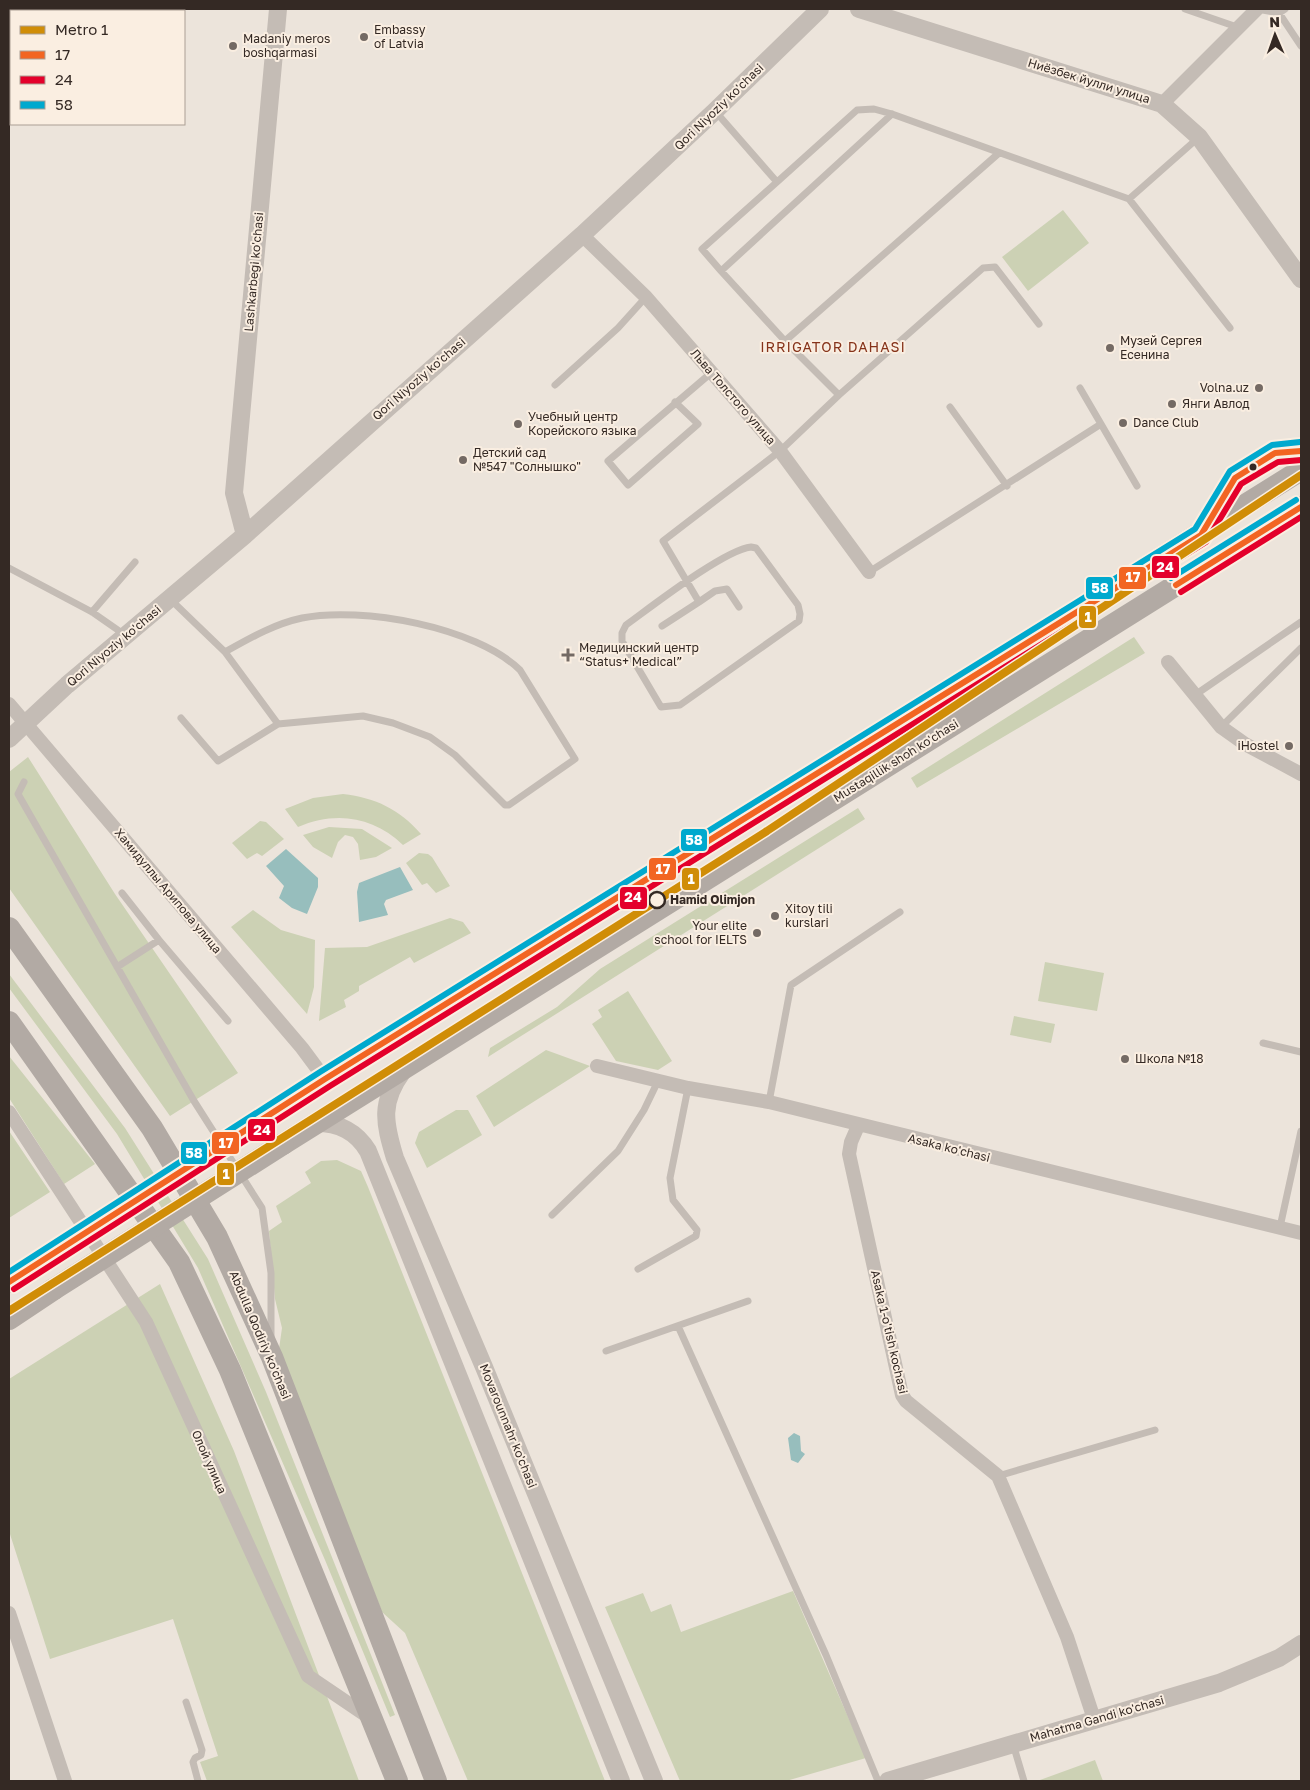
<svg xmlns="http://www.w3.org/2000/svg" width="1310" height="1790" font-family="'Golos Text',sans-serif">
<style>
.green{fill:#ccd1b4}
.water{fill:#97bebd}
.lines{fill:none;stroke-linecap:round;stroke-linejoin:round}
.service{stroke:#c4bcb5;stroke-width:7}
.minor{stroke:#c4bcb5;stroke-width:14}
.tertiary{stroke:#c4bcb5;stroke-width:18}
.primary{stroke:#b2aaa4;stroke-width:22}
.primary-bridge{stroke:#b2aaa4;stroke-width:22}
.bus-1-casing{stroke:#faeee1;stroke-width:10}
.bus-2-casing{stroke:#faeee1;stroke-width:10}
.bus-3-casing{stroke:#faeee1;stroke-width:10}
.bus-1{stroke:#f26522;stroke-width:6}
.bus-2{stroke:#e4002b;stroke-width:6}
.bus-3{stroke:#00a9ce;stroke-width:6}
.metro-1-casing{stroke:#faeee1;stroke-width:11}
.metro-1{stroke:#d08d07;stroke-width:8}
.poi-dot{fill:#746a64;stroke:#faeee1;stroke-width:2}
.bus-dot{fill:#342924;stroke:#faeee1;stroke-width:2}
.stop-dot{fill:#faeee1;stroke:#342924;stroke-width:2.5}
.labels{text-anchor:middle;stroke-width:4;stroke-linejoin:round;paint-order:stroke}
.poi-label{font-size:12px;fill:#342924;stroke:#faeee1;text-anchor:start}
.street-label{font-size:12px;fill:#342924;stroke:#faeee1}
.stop-label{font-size:12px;font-weight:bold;fill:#342924;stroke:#faeee1;text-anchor:start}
.neighbourhood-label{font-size:14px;letter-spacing:1px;fill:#86331a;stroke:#faeee1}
.line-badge{stroke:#faeee1;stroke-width:2}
.badge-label{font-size:14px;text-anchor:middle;font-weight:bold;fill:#fff}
</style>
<rect width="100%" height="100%" fill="#ece4db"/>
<path class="green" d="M1063,210L1089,243L1028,291L1002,257Z
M1134,637L1145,653L917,788L911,778Z
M28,757L115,894L238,1073L170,1116L9,888V772Z
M343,794C376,798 399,809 421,834L403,845C373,816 335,811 298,827L285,809L313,798Z
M858,808L865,819L488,1057L490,1048L557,1007L600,969Z
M260,821L266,822L284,839L262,856L257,853L247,859L232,843Z
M329,827L362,829L392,848L376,857L360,860L358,844L353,837L345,835L338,842L332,858L313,847L303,835Z
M419,853L428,854L432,857L450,886L436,893L427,883L422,885L406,863Z
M253,910L281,930L315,940L314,987L307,1014L231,927Z
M450,918L463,922L471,933L414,963L410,957L359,986V991L344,1000L346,1007L319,1021L325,948L367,947Z
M1045,962L1104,973L1097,1011L1038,1001Z
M9,974L125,1128L208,1259L266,1392L395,1715L390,1717L325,1560L198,1268L117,1134L9,988Z
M628,991L672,1061L658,1070L616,1061L592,1024L602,1017L598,1010Z
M1014,1016L1055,1024L1051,1043L1010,1035Z
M546,1050L590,1066L494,1127L476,1096Z
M9,1056L95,1164L64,1184L9,1098Z
M456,1110H468L482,1135L427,1168L415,1143L419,1132Z
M9,1131L50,1192L9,1218Z
M337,1160L361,1171L368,1187L605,1781H468L405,1633L382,1612L279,1349L282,1328L275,1299L269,1231L282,1222L276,1206L311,1183L305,1172L321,1161Z
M160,1284L234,1451L359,1781H207L200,1762L218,1756L173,1619L50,1659L9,1531V1379Z
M793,1591L866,1758L786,1781H680L605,1607L643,1593L651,1612L671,1604L681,1632Z
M1095,1760L1103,1781H1037L1040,1780Z"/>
<path class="water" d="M286,849L318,878V887L307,914L292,908L279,898L284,886L266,866Z
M400,867L413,890L386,900L384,904L388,915L359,922L357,892L359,883Z
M794,1433L800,1436L801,1451L805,1454L798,1463L791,1460L788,1438Z"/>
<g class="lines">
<path class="service" d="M1185,9L1237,27
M1257,9L1279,13L1301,46
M1279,13L1285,9
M715,111L777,182L702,249L721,271L892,114
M777,182L857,110L874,109L892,114L1129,199L1230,328
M1129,199L1198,138
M721,271L785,341
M555,385L618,328L646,297
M1080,388L1101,424
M839,395L983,268L995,267L1039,324
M675,402L698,424L628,485L608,461L711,373
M950,407L1007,486
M1211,518L1235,478L1275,453L1301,451
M751,547L756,548L798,605L800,614L799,621L680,705L661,707L622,641V633L626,625C651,607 724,550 751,547Z
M9,568L92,612L125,635
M869,572L1101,424L1137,486
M170,599L225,652L278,724
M739,607L727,589L715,591L699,602L663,541L780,451L839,395L785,341L999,153
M92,612L135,562
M662,626L699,602
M1195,695L1301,622
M181,718L218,761L278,724L363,716L393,723L430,737L455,755L505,805H509L575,759L520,670C476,627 362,606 302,618C274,624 250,638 225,652
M1221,727L1301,648
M24,782L18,794L194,1101L262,1208L271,1273V1336
M122,893L159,940L228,1021
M117,967L159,940
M1263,1043L1301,1052
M769,1102L791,985L900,912
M552,1215L618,1151L644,1110L658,1081
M1280,1227L1301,1131
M638,1269L696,1236L697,1230L673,1200L670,1178L688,1088
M678,1326L826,1655L878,1781
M606,1351L748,1301
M998,1476L1155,1430
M186,1702L202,1750L201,1755L195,1758L193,1762L198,1781
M1013,1744L1024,1781"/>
<path class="minor" d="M1162,104L1257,9
M582,235L646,297L780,451L869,572
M1168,662L1221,727L1245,744L1301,774
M9,704L302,1048L325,1079
M597,1066L688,1088L769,1102L1301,1233
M9,1112L146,1322L308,1676L370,1718
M858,1126L851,1142L849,1154L902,1395L906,1401L998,1476L1067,1637L1094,1719
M9,1613L65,1781"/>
<path class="tertiary" d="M859,9L1162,104L1199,137L1301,279
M245,535L234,493L278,9
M9,739L67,685L245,535L582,235L715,111L820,9
M403,1071C380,1102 384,1122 395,1158L484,1367L654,1781
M316,1123C339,1123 356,1131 368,1151L621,1781
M888,1781L1219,1683L1279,1658L1301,1644"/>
<path class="primary" d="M9,928L152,1128L217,1237L272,1357L436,1781
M9,1022L179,1262L230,1370L397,1781
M266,1117L1301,470
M283,1144L1301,507
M9,1282L38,1264
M9,1319L54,1289"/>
<path class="primary-bridge" d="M38,1264L266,1117
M54,1289L283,1144"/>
<defs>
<path id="bus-1" d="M1176,585L1301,507
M9,1282L325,1079L1201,535L1235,478L1275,453L1301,451"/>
<path id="bus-2" d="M1181,592L1301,517
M14,1289L330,1086L1206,542L1241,484L1278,462L1301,460"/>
<path id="bus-3" d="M1171,578L1296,500
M9,1272L320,1072L1195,529L1230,471L1272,445L1300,442"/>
</defs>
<use href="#bus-1" class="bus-1-casing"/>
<use href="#bus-2" class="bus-2-casing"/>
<use href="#bus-3" class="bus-3-casing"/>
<use href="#bus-1" class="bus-1"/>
<use href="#bus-2" class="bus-2"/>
<use href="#bus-3" class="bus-3"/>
<defs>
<path id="metro-1" d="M9,1311L767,831L1301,475"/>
</defs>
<use href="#metro-1" class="metro-1-casing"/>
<use href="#metro-1" class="metro-1"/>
</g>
<g class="poi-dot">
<circle cx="364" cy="37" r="5"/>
<circle cx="233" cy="46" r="5"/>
<circle cx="1110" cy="348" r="5"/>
<circle cx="1259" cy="388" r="5"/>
<circle cx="1172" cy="404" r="5"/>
<circle cx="1123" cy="423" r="5"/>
<circle cx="518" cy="424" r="5"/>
<circle cx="463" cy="460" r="5"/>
<path d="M565.5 647.5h5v5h5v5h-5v5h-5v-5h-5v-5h5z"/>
<circle cx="1289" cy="746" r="5"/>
<circle cx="775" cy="916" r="5"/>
<circle cx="757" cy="933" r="5"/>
<circle cx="1125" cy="1059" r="5"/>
</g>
<circle class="bus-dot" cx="1253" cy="467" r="4.5"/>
<circle class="stop-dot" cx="657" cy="900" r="8"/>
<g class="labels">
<g class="poi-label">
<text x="374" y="34">Embassy<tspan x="374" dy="14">of Latvia</tspan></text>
<text x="243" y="43">Madaniy meros<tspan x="243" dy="14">boshqarmasi</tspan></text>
<text x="1120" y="345">Музей Сергея<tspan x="1120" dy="14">Есенина</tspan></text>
<text x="1249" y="392" text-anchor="end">Volna.uz</text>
<text x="1182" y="408">Янги Авлод</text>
<text x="528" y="421">Учебный центр<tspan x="528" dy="14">Корейского языка</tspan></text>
<text x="1133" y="427">Dance Club</text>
<text x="473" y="457">Детский сад<tspan x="473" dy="14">№547 "Солнышко"</tspan></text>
<text x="579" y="652">Медицинский центр<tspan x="579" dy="14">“Status+ Medical”</tspan></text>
<text x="1279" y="750" text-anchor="end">iHostel</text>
<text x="785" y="913">Xitoy tili<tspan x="785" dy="14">kurslari</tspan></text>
<text x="747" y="930" text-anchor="end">Your elite<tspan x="747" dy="14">school for IELTS</tspan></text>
<text x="1135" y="1063">Школа №18</text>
</g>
<g class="street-label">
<text transform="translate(1089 81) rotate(17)" y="4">Ниёзбек йулли улица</text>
<text transform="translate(719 107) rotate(-44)" y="4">Qori Niyoziy ko'chasi</text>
<text transform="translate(254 272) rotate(-85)" y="4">Lashkarbegi ko'chasi</text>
<text transform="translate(419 379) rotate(-41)" y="4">Qori Niyoziy ko'chasi</text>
<text transform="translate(733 397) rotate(49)" y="4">Льва Толстого улица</text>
<text transform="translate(114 646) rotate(-40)" y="4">Qori Niyoziy ko'chasi</text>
<text transform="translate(896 761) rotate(-32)" y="4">Mustaqillik shoh ko'chasi</text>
<text transform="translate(168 891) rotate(50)" y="4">Хамидуллы Арипова улица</text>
<text transform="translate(949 1148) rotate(14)" y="4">Asaka ko'chasi</text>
<text transform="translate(889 1332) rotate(77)" y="4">Asaka 1-o'tish kochasi</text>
<text transform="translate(260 1335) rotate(67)" y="4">Abdulla Qodiriy ko'chasi</text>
<text transform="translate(508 1426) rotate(68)" y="4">Movarounnahr ko'chasi</text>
<text transform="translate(209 1462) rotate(66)" y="4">Олой улица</text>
<text transform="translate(1097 1719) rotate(-16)" y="4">Mahatma Gandi ko'chasi</text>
</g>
<g class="stop-label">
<text x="670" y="904">Hamid Olimjon</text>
</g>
<g class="neighbourhood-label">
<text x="833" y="352">IRRIGATOR DAHASI</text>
</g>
</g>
<g class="line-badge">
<rect x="1151" y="555" width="29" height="24" rx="5" fill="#e4002b"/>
<rect x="1118" y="566" width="29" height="24" rx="5" fill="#f26522"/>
<rect x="1085" y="576" width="29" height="24" rx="5" fill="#00a9ce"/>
<rect x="1078" y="605" width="19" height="24" rx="5" fill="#d08d07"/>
<rect x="680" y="828" width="28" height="24" rx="5" fill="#00a9ce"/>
<rect x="648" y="857" width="29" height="24" rx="5" fill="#f26522"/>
<rect x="681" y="867" width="19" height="24" rx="5" fill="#d08d07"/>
<rect x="619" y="886" width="29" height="24" rx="5" fill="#e4002b"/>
<rect x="247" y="1118" width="29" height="24" rx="5" fill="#e4002b"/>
<rect x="211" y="1131" width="29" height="24" rx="5" fill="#f26522"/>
<rect x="180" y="1141" width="28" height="24" rx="5" fill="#00a9ce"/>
<rect x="216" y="1162" width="19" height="24" rx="5" fill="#d08d07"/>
</g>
<g class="badge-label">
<text x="1165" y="572">24</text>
<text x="1133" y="582">17</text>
<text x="1100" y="593">58</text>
<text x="1088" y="622">1</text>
<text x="694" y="845">58</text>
<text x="663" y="874">17</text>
<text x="691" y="884">1</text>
<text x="633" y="902">24</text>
<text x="262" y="1135">24</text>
<text x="226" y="1148">17</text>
<text x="194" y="1158">58</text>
<text x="226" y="1179">1</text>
</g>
<rect width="1310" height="1790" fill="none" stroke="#342924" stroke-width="20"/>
<rect x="10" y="10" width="175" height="115" fill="#faeee1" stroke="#ab9f95"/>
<rect x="20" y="26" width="25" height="8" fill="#d08d07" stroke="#ab9f95"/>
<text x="55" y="35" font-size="15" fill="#342924">Metro 1</text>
<rect x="20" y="51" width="25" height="8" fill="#f26522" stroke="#ab9f95"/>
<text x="55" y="60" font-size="15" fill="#342924">17</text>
<rect x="20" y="76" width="25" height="8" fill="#e4002b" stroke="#ab9f95"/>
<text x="55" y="85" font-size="15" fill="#342924">24</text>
<rect x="20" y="101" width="25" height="8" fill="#00a9ce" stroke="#ab9f95"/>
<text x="55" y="110" font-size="15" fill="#342924">58</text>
<g transform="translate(1275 35) rotate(358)" stroke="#faeee1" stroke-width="4" paint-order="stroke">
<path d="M0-4L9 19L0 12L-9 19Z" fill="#342924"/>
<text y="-8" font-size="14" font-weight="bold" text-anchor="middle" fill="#342924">N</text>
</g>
</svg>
